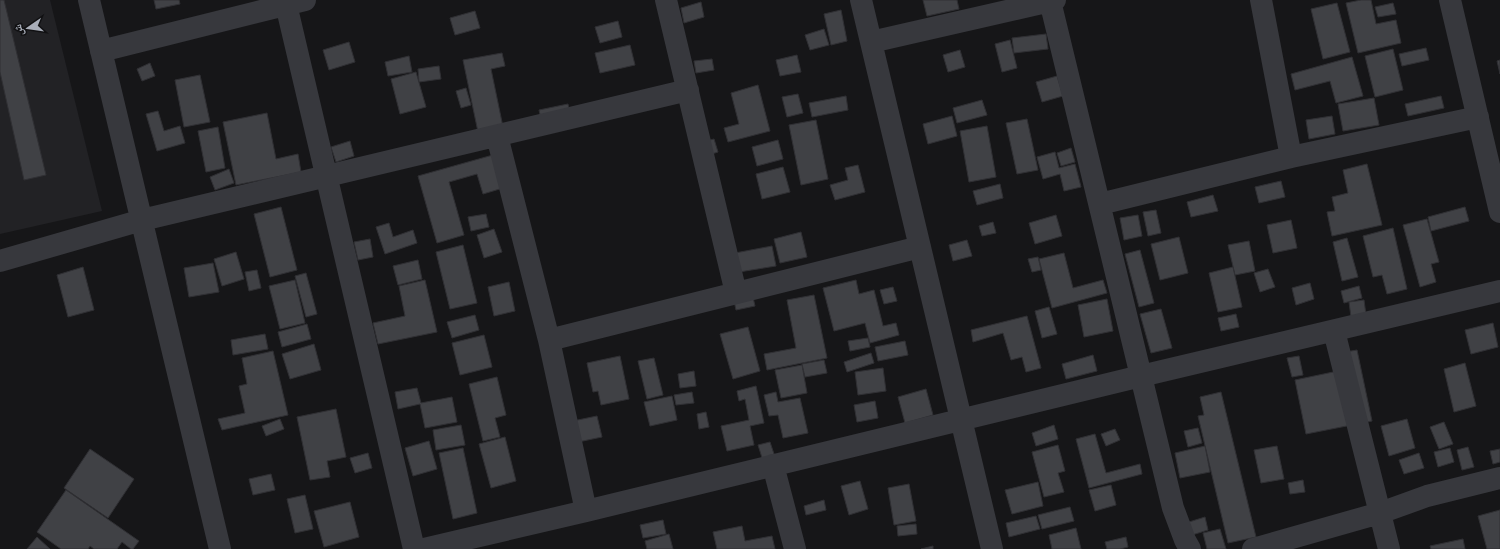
<svg xmlns="http://www.w3.org/2000/svg" width="1500" height="549" font-family="'Asap Condensed','Noto Naskh Arabic',sans-serif">
<style>
.built{fill:#222225}
.building{fill:#404145;stroke:#303034}
.lines{fill:none;stroke-linecap:round;stroke-linejoin:round}
.minor{stroke:#37383d;stroke-width:22}
</style>
<rect width="100%" height="100%" fill="#161618"/>
<path class="built" d="M0,0H50L102,211L0,234Z"/>
<path class="building" d="M0,0H4L46,175L24,180L0,72Z
M154,0H179L180,4L156,9Z
M923,0H957L959,9L927,16Z
M1361,0H1371L1376,24L1396,20L1401,43L1358,53L1346,3Z
M701,2L704,17L684,23L681,8Z
M1337,3L1350,52L1323,59L1311,9Z
M1393,3L1396,14L1378,17L1375,7Z
M841,10L847,41L831,45L824,14Z
M475,11L480,28L455,35L450,18Z
M618,21L622,37L600,43L595,27Z
M824,29L829,45L810,50L805,35Z
M1046,34L1048,49L1014,53L1012,38Z
M1010,40L1017,68L1002,72L995,44Z
M349,42L355,62L329,70L323,50Z
M630,45L635,65L600,73L595,53Z
M1426,48L1429,60L1402,66L1399,54Z
M1393,49L1403,90L1375,97L1365,56Z
M960,50L965,67L948,72L943,55Z
M502,53L505,66L491,69L503,127L478,132L463,60Z
M797,55L801,72L780,76L776,60Z
M409,56L412,72L388,76L385,62Z
M1352,57L1363,96L1336,103L1330,81L1295,90L1291,74Z
M712,59L714,70L696,73L694,61Z
M1500,60V74L1497,61Z
M150,63L155,76L142,81L137,69Z
M439,66L441,79L419,82L418,69Z
M416,72L426,107L400,114L391,79Z
M200,75L210,122L184,127L175,80Z
M1057,76L1063,96L1042,102L1036,82Z
M758,85L770,131L728,142L724,128L739,124L731,93Z
M466,88L471,105L461,108L456,91Z
M798,94L803,113L787,117L782,97Z
M846,96L848,110L812,117L809,103Z
M1441,96L1444,108L1408,116L1405,104Z
M1374,98L1379,125L1343,131L1338,104Z
M982,100L987,115L957,123L953,108Z
M568,104L572,123L543,128L539,110Z
M158,111L164,131L180,126L185,143L157,151L146,114Z
M267,113L276,159L298,154L301,172L236,185L223,122Z
M952,116L957,136L928,144L923,124Z
M1332,116L1335,134L1309,139L1306,120Z
M1027,119L1038,170L1017,174L1006,123Z
M816,120L828,179L801,185L789,125Z
M987,126L996,177L969,182L960,131Z
M218,127L225,168L206,172L198,131Z
M714,139L718,152L699,158L695,144Z
M778,140L783,159L757,166L752,147Z
M350,141L354,156L336,162L331,147Z
M1071,148L1075,162L1061,166L1057,153Z
M1055,152L1059,168L1075,164L1081,187L1064,191L1060,174L1043,179L1037,157Z
M493,155L503,188L483,194L477,174L449,182L464,235L437,243L418,176Z
M1367,164L1382,225L1332,236L1327,212L1335,211L1332,197L1348,193L1343,170Z
M858,165L865,192L835,200L830,185L848,180L845,168Z
M783,167L790,192L762,199L756,174Z
M229,169L234,183L215,190L210,177Z
M1281,181L1285,197L1259,203L1255,187Z
M1000,184L1003,198L977,205L973,191Z
M1213,195L1218,211L1191,217L1187,202Z
M281,207L297,270L270,277L254,214Z
M1465,207L1469,221L1431,231L1428,217Z
M1156,210L1161,233L1148,236L1143,212Z
M486,214L489,227L471,231L468,217Z
M1056,215L1062,236L1035,244L1029,223Z
M1138,215L1142,236L1124,240L1120,218Z
M1427,219L1439,262L1431,264L1436,282L1420,287L1403,225Z
M1291,220L1297,248L1273,253L1267,225Z
M993,222L996,233L982,236L979,226Z
M389,223L393,237L413,230L417,243L385,254L376,227Z
M1393,228L1407,289L1387,294L1382,275L1373,277L1363,236Z
M494,229L502,252L484,258L477,235Z
M801,232L807,257L780,263L774,239Z
M1179,237L1188,273L1160,280L1151,244Z
M1347,238L1358,277L1342,281L1333,242Z
M370,239L373,257L358,260L354,242Z
M967,240L972,256L953,261L949,245Z
M1249,241L1255,271L1235,275L1228,245Z
M463,245L477,303L450,309L436,252Z
M772,246L776,266L739,272L735,253Z
M1140,250L1154,303L1139,307L1125,254Z
M236,252L244,279L222,286L214,259Z
M1064,253L1073,288L1103,280L1107,293L1052,308L1039,259Z
M1038,257L1041,270L1032,272L1028,259Z
M418,260L422,279L398,285L393,266Z
M213,263L219,292L189,297L184,268Z
M83,267L94,310L68,317L57,275Z
M1233,267L1242,307L1218,312L1209,273Z
M1268,269L1275,287L1260,292L1254,273Z
M257,270L261,288L249,291L245,272Z
M306,273L317,314L306,317L295,276Z
M295,280L305,323L280,329L269,286Z
M425,280L437,332L378,344L373,323L405,316L399,286Z
M856,280L859,294L874,290L883,326L896,323L899,335L870,343L865,323L834,331L823,288Z
M509,282L515,311L494,316L488,287Z
M1310,283L1314,299L1296,305L1292,288Z
M1359,286L1362,298L1344,303L1341,291Z
M893,287L897,301L884,304L880,290Z
M752,293L755,306L736,310L733,296Z
M814,295L827,358L767,370L764,354L796,348L787,300Z
M1107,299L1113,331L1084,337L1078,305Z
M1364,300L1366,315L1351,317L1349,302Z
M1049,307L1057,334L1042,338L1035,311Z
M1161,309L1172,348L1151,353L1140,314Z
M1236,314L1239,327L1221,331L1218,318Z
M475,315L479,330L452,338L447,322Z
M1027,316L1041,368L1026,372L1022,357L1011,360L1003,333L973,342L971,330Z
M1493,323L1498,347L1471,354L1465,330Z
M307,324L311,339L282,347L278,332Z
M748,327L760,371L733,379L720,334Z
M265,334L268,349L233,355L231,340Z
M484,335L492,367L460,375L452,343Z
M868,338L870,347L850,351L848,341Z
M905,341L908,355L878,361L875,347Z
M314,344L321,370L290,379L282,354Z
M1357,350L1372,421L1306,434L1295,380L1338,371L1334,354Z
M273,351L288,415L222,430L218,419L245,413L239,386L247,384L242,358Z
M871,353L874,363L847,372L844,362Z
M1093,355L1097,371L1066,379L1062,364Z
M620,356L629,399L601,405L598,391L593,392L587,363Z
M1299,356L1303,375L1292,377L1287,358Z
M654,358L663,395L647,399L638,361Z
M824,360L827,373L805,377L802,364Z
M1465,363L1476,406L1454,412L1444,369Z
M802,365L807,393L781,398L775,370Z
M883,368L886,391L858,395L855,372Z
M694,371L696,386L680,388L678,374Z
M497,377L506,415L495,418L500,437L483,441L469,384Z
M756,386L764,423L750,426L754,445L727,451L721,426L749,420L745,399L739,401L737,391Z
M417,388L421,403L452,397L457,422L425,428L420,404L398,409L395,392Z
M926,389L933,415L905,423L898,397Z
M692,392L694,403L676,405L674,395Z
M776,392L778,402L800,398L808,433L783,438L778,415L769,416L764,395Z
M1221,392L1256,537L1228,543L1198,416L1204,415L1200,397Z
M672,396L677,420L650,426L644,402Z
M875,401L878,418L857,422L854,405Z
M336,409L346,457L327,461L330,477L310,480L297,417Z
M706,412L709,427L699,429L697,414Z
M597,416L602,437L578,442L573,421Z
M280,419L284,429L266,436L262,426Z
M1407,419L1415,448L1389,456L1381,426Z
M1444,422L1453,444L1439,449L1430,427Z
M461,425L465,445L436,450L433,430Z
M1054,425L1058,439L1036,446L1032,433Z
M1198,428L1202,443L1188,447L1184,431Z
M1115,429L1120,440L1106,446L1101,434Z
M1095,434L1106,473L1140,464L1142,474L1089,488L1076,439Z
M505,437L516,481L491,488L479,444Z
M429,441L437,469L413,476L405,448Z
M770,442L776,460L764,464L758,445Z
M1058,445L1065,471L1058,473L1064,492L1044,497L1032,452Z
M1205,446L1210,472L1180,478L1175,453Z
M1277,446L1284,479L1261,483L1254,450Z
M1468,447L1474,467L1462,470L1457,450Z
M463,448L477,513L453,519L439,453Z
M1450,448L1454,462L1438,467L1434,452Z
M90,449L134,479L108,518L64,488Z
M1500,449V462L1493,464L1490,451Z
M368,453L372,468L355,473L350,458Z
M1419,453L1424,468L1404,474L1399,460Z
M271,474L275,490L253,495L249,479Z
M1303,480L1305,492L1290,494L1288,483Z
M860,481L868,509L849,515L841,486Z
M1038,482L1043,506L1012,514L1005,490Z
M909,484L916,521L894,525L888,488Z
M1111,485L1116,505L1095,511L1089,490Z
M66,490L139,541L133,549H131L122,542L117,549H94L90,546L88,549H61L37,532Z
M305,495L313,529L295,533L287,499Z
M824,500L826,510L806,515L804,506Z
M350,502L359,537L324,547L314,511Z
M1070,507L1074,521L1042,529L1038,515Z
M1500,510V549H1487L1478,516Z
M1036,516L1040,529L1009,537L1006,523Z
M1205,517L1208,530L1192,535L1189,522Z
M663,520L666,534L643,538L640,525Z
M916,524L917,534L898,536L897,526Z
M742,526L745,541L772,536L775,549H717L713,532Z
M1076,528L1081,549H1052L1049,535Z
M1220,529L1226,549H1207L1203,533Z
M669,534L673,549H647L645,541Z
M37,537L50,549H27Z
M1126,537L1128,547L1120,549H1107L1105,542Z
M1463,539L1465,549H1431L1430,546Z
M933,546V549H921Z"/>
<g class="lines">
<path class="minor" d="M89,0L220,549
M285,0L414,549
M666,0L736,293
M861,0L992,549
M1261,0L1291,157
M1450,0L1500,212
M1050,1L1173,508L1185,540L1190,549
M871,42L1055,0
M101,51L305,0
M497,136L549,340L586,511
M1100,204L1291,157L1478,117
M0,261L142,220L688,90
M1334,331L1389,549
M549,340L920,247
M773,465L795,549
M424,549L586,511L1141,376L1500,291
M1253,549L1380,513L1427,496L1500,478"/>
</g>
<g transform="translate(28 28) rotate(257)" stroke="#111113" stroke-width="3" paint-order="stroke">
<path d="M0-3L7 15L0 10L-7 15Z" fill="#a8adb8"/>
<text y="-6" font-size="11" font-weight="bold" text-anchor="middle" fill="#a8adb8">ش</text>
</g>
</svg>
